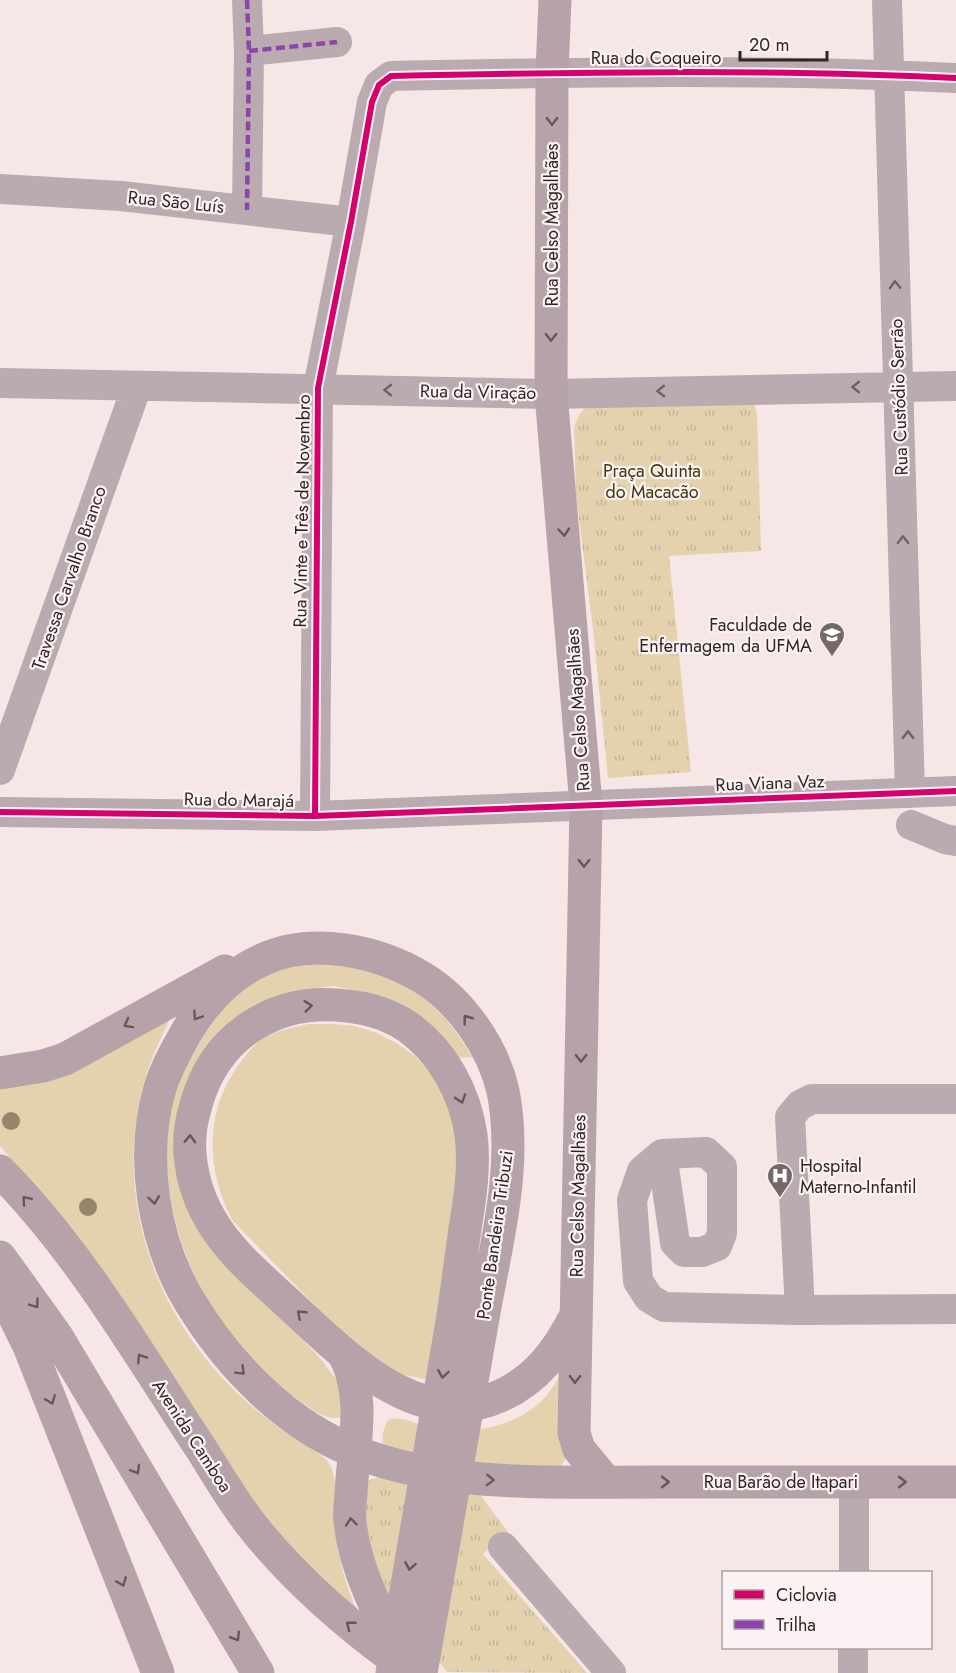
<svg xmlns="http://www.w3.org/2000/svg" width="956" height="1673" font-family="Jost,sans-serif">
<style>
.grass{fill:#e4d2af}
.park{fill:url(#park-tufts)}
.lines{fill:none;stroke-linecap:round;stroke-linejoin:round}
.minor{stroke:#baabb0;stroke-width:30}
.major{stroke:#b5a3a9;stroke-width:33}
.major-bridge{stroke:#b5a3a9;stroke-width:33}
.quiet{stroke:#8e44ad;stroke-width:4.5;stroke-dasharray:9 4.5;stroke-linecap:butt}
.cycleway-casing{stroke:#fbf3f3;stroke-width:10}
.cycleway{stroke:#d6006c;stroke-width:6}
.tree{fill:#94856c}
.oneway{stroke:#665759}
.oneway2{stroke:#6f6163}
.labels{text-anchor:middle;stroke-width:4.5;stroke-linejoin:round;paint-order:stroke}
.street-label{font-size:18px;fill:#322424;stroke:#fbf3f3}
.park-label{font-size:18px;fill:#433609;stroke:#fbf3f3}
.poi-label{font-size:18px;fill:#322424;stroke:#fbf3f3;text-anchor:end}
</style>
<defs>
<pattern id="park-tufts" width="24" height="20" patternUnits="userSpaceOnUse" patternTransform="scale(1.5)"><rect width="24" height="20" fill="#e4d2af"/><path d="M3 7l-1-3M5 7V3M7 7l1-3M15 17l-1-3M17 17v-4M19 17l1-3" fill="none" stroke="#c4b496"/></pattern>
</defs>
<rect width="100%" height="100%" fill="#f6e6e5"/>
<path class="grass" d="M329,962C400,975 435,993 472,1057L457,1058L397,1004L364,992L333,986L293,992L184,1105L218,1251L321,1359L342,1388L345,1416C327,1424 308,1406 293,1396C284,1389 273,1382 264,1374C194,1307 153,1203 171,1106C175,1086 187,1065 197,1048C209,1026 235,988 258,976C280,966 305,965 329,962Z
M169,1021C160,1040 151,1059 145,1079C113,1194 151,1308 235,1391C250,1405 266,1419 284,1431C296,1440 320,1451 328,1462C341,1478 332,1516 336,1537C339,1562 346,1584 355,1607L299,1557L248,1495L66,1222L0,1146V1084Z
M308,1024H332L355,1026L377,1033L398,1044L417,1058L432,1074L445,1093L462,1157L429,1380L399,1374L359,1351L232,1220C206,1168 204,1113 239,1064C246,1055 254,1044 264,1038C277,1030 293,1028 308,1024Z
M562,1371L565,1459L561,1467L545,1474L385,1448C380,1439 383,1429 388,1420C401,1415 415,1424 428,1427C468,1437 524,1427 550,1391C555,1385 558,1378 562,1371Z"/>
<path class="park" d="M597,404H754L757,413L761,551L669,556L691,772L608,778L593,629L576,495L574,427L579,415L584,409Z
M384,1477L479,1493L508,1532L483,1554L587,1673L447,1672L389,1599L374,1565L363,1502L367,1481L375,1478Z"/>
<g class="lines">
<path class="minor" d="M247,0L249,51L247,210
M887,0L910,793
M249,51L337,42
M0,189L121,196L351,222
M0,383L551,394L956,386
M0,770L137,386
M0,812L315,816L956,791
M315,816L318,388L351,222L372,102L379,85L391,76C578,72 769,69 956,78
M911,825L945,839L956,841
M662,1154L675,1243L684,1252H702L717,1246L722,1233V1167L706,1152L662,1154L642,1171L632,1200L638,1281L649,1298L664,1307L800,1310L790,1117L800,1105L812,1099H956
M800,1310L956,1309
M503,1547L611,1673
M854,1572V1482
M853,1673V1648"/>
<path class="major" d="M555,0L552,73L551,394L586,805L574,1433L579,1449L606,1482
M0,1073L43,1066L65,1059L225,971
M0,1171C80,1252 138,1353 200,1447C216,1472 232,1500 250,1523C296,1582 353,1630 414,1673
M0,1257L56,1335L258,1673
M0,1287L29,1346L158,1673
M453,1316C457,1287 461,1258 465,1229C470,1198 475,1167 471,1135C465,1093 443,1052 408,1027C390,1015 368,1008 347,1006C276,997 215,1035 196,1105C190,1124 188,1144 191,1163C200,1230 247,1265 293,1308C348,1358 419,1433 500,1396C536,1380 557,1352 575,1317
M483,1318C496,1244 518,1166 503,1091C493,1047 461,1001 423,978C377,950 311,937 262,960C229,975 204,1002 186,1033C176,1051 166,1068 160,1088C140,1157 153,1241 190,1302C229,1366 286,1425 358,1453C448,1488 559,1482 655,1482C756,1482 856,1482 956,1482
M344,1354C367,1398 353,1447 351,1494C350,1503 349,1513 350,1522C355,1570 379,1616 404,1658"/>
<path class="major-bridge" d="M392,1673L453,1316
M421,1673L483,1318"/>
<path class="quiet" d="M247,0L249,51L247,210
M249,51L337,42"/>
<defs>
<path id="cycleway" d="M0,812L315,816L956,791
M315,816L318,388L351,222L372,102L379,85L391,76C578,72 769,69 956,78"/>
</defs>
<use href="#cycleway" class="cycleway-casing"/>
<use href="#cycleway" class="cycleway"/>
</g>
<g class="tree">
<circle cx="11" cy="1121" r="9"/>
<circle cx="88" cy="1207" r="9"/>
</g>
<defs><path id="oneway-chevron" d="M-2-3.5L2.5 0L-2 3.5" fill="none" stroke-width="1.6" stroke-linecap="round" stroke-linejoin="round" transform="scale(1.5)"/></defs>
<g class="oneway">
<use href="#oneway-chevron" transform="translate(552 121) rotate(90)"/>
<use href="#oneway-chevron" transform="translate(551 337) rotate(90)"/>
<use href="#oneway-chevron" transform="translate(564 532) rotate(85)"/>
<use href="#oneway-chevron" transform="translate(584 863) rotate(91)"/>
<use href="#oneway-chevron" transform="translate(308 1006) rotate(-6)"/>
<use href="#oneway-chevron" transform="translate(197 1016) rotate(124)"/>
<use href="#oneway-chevron" transform="translate(467 1019) rotate(-127)"/>
<use href="#oneway-chevron" transform="translate(128 1024) rotate(151)"/>
<use href="#oneway-chevron" transform="translate(581 1058) rotate(91)"/>
<use href="#oneway-chevron" transform="translate(461 1099) rotate(71)"/>
<use href="#oneway-chevron" transform="translate(190 1139) rotate(-88)"/>
<use href="#oneway-chevron" transform="translate(26 1200) rotate(-131)"/>
<use href="#oneway-chevron" transform="translate(154 1200) rotate(82)"/>
<use href="#oneway-chevron" transform="translate(35 1304) rotate(55)"/>
<use href="#oneway-chevron" transform="translate(301 1314) rotate(-137)"/>
<use href="#oneway-chevron" transform="translate(141 1358) rotate(-123)"/>
<use href="#oneway-chevron" transform="translate(241 1371) rotate(45)"/>
<use href="#oneway-chevron" transform="translate(443 1374) rotate(100)"/>
<use href="#oneway-chevron" transform="translate(575 1379) rotate(91)"/>
<use href="#oneway-chevron" transform="translate(51 1400) rotate(68)"/>
<use href="#oneway-chevron" transform="translate(136 1470) rotate(59)"/>
<use href="#oneway-chevron" transform="translate(490 1480) rotate(2)"/>
<use href="#oneway-chevron" transform="translate(665 1482)"/>
<use href="#oneway-chevron" transform="translate(902 1482)"/>
<use href="#oneway-chevron" transform="translate(351 1522) rotate(-96)"/>
<use href="#oneway-chevron" transform="translate(410 1566) rotate(100)"/>
<use href="#oneway-chevron" transform="translate(122 1582) rotate(68)"/>
<use href="#oneway-chevron" transform="translate(350 1625) rotate(-142)"/>
<use href="#oneway-chevron" transform="translate(236 1637) rotate(59)"/>
</g>
<g class="oneway2">
<use href="#oneway-chevron" transform="translate(895 285) rotate(-92)"/>
<use href="#oneway-chevron" transform="translate(856 387) rotate(179)"/>
<use href="#oneway-chevron" transform="translate(388 390) rotate(-179)"/>
<use href="#oneway-chevron" transform="translate(661 391) rotate(179)"/>
<use href="#oneway-chevron" transform="translate(903 540) rotate(-91)"/>
<use href="#oneway-chevron" transform="translate(908 735) rotate(-91)"/>
</g>
<defs>
<symbol id="university-pin" viewBox="-11 -11 22 30"><path d="M0 17L-7.5 6A9.5 9.5 0 1 1 7.5 6Z" fill="#776868" stroke="#fbf3f3"/><path d="M0-5L7-2L0 1L-7-2ZM-4 1L0 2.5L4 1V4Q0 6-4 4Z" fill="#fff"/></symbol>
<symbol id="hospital-pin" viewBox="-11 -11 22 30"><path d="M0 17L-7.5 6A9.5 9.5 0 1 1 7.5 6Z" fill="#776868" stroke="#fbf3f3"/><path d="M-5-5h3v3.5h4V-5h3V5h-3V1.5h-4V5h-3Z" fill="#fff"/></symbol>
</defs>
<g fill-rule="evenodd">
<use href="#university-pin" x="817" y="620" width="30" height="40"/>
<use href="#hospital-pin" x="765" y="1161" width="30" height="40"/>
</g>
<g class="labels">
<g class="street-label">
<text x="656" y="64">Rua do Coqueiro</text>
<text transform="translate(176 202) rotate(6)" y="6">Rua São Luís</text>
<text transform="translate(552 225) rotate(-90)" y="6">Rua Celso Magalhães</text>
<text transform="translate(478 392) rotate(1)" y="6">Rua da Viração</text>
<text transform="translate(899 397) rotate(-92)" y="6">Rua Custódio Serrão</text>
<text transform="translate(302 511) rotate(-89)" y="6">Rua Vinte e Três de Novembro</text>
<text transform="translate(69 578) rotate(-71)" y="6">Travessa Carvalho Branco</text>
<text transform="translate(578 710) rotate(-94)" y="6">Rua Celso Magalhães</text>
<text transform="translate(770 783) rotate(-2)" y="6">Rua Viana Vaz</text>
<text transform="translate(239 800) rotate(1)" y="6">Rua do Marajá</text>
<text transform="translate(578 1196) rotate(-89)" y="6">Rua Celso Magalhães</text>
<text transform="translate(495 1235) rotate(-82)" y="6">Ponte Bandeira Tribuzi</text>
<text transform="translate(192 1436) rotate(57)" y="6">Avenida Camboa</text>
<text x="781" y="1488">Rua Barão de Itapari</text>
</g>
<g class="park-label">
<text x="652" y="477">Praça Quinta<tspan x="652" dy="21">do Macacão</tspan></text>
</g>
<g class="poi-label">
<text x="812" y="631">Faculdade de<tspan x="812" dy="21">Enfermagem da UFMA</tspan></text>
<text x="800" y="1172" text-anchor="start">Hospital<tspan x="800" dy="21">Materno-Infantil</tspan></text>
</g>
</g>
<rect x="722" y="1571" width="210" height="78" fill="#fbf3f3" stroke="#aba0a0" stroke-width="1.5"/>
<rect x="734" y="1590" width="30" height="9" fill="#d6006c" stroke="#aba0a0" stroke-width="1.5"/>
<text x="776" y="1601" font-size="18" fill="#322424">Ciclovia</text>
<rect x="734" y="1620" width="30" height="9" fill="#8e44ad" stroke="#aba0a0" stroke-width="1.5"/>
<text x="776" y="1631" font-size="18" fill="#322424">Trilha</text>
<path d="M740 51v9h87v-9" fill="none" stroke="#322424" stroke-width="3"/>
<text x="749" y="51" font-size="18" fill="#322424" stroke="#fbf3f3" stroke-width="4.5" paint-order="stroke">20 m</text>
</svg>
